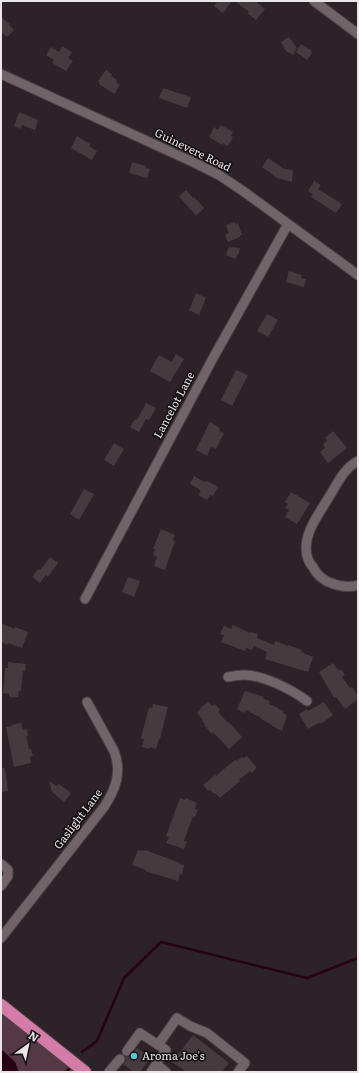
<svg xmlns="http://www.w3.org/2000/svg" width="359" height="1073" font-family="Literata,serif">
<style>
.green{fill:#543945}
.water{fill:#250315}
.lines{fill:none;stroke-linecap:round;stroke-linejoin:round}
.stream{stroke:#250315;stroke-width:2.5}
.building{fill:#453b3f}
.minor-casing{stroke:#484043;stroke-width:11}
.highway-casing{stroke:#484043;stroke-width:14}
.minor{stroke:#706469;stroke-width:9}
.highway{stroke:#d47ca6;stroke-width:12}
.poi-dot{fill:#51ccd3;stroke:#120d0f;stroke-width:1.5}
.labels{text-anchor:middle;stroke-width:3;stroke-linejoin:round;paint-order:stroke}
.street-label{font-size:11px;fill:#ebe5e7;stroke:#120d0f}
.poi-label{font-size:11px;fill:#ebe5e7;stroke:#120d0f;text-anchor:start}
</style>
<rect width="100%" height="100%" fill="#2c2227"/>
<path class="green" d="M1,1012L73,1070L74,1072H1Z"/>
<path class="water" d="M1,1049L15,1062L19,1072H1Z"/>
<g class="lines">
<path class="stream" d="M82,1052L97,1041L124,978L161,942L307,978L358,958
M66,1072L69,1069"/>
</g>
<path class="building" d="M218,1H232L223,13L214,6Z
M235,1H255L265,9L256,20L248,14L249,12Z
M1,17L10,24L9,25L14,30L7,37L1,32Z
M289,37L297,48L293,55L286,51L281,42Z
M301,44L312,51L311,52L312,53L307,60L296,52Z
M62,46L72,52L68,58L73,61L66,71L52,63L54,60L46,55L51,47L59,52Z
M106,70L112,74L111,76L117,80L116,82L120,85L114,94L99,84L100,83L98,81Z
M163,88L191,97L187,108L159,98Z
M19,112L38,120L35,130L22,125L21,129L14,126Z
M221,125L233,132L231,136L233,137L228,146L223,143L222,145L209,137L214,127L218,130Z
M77,136L90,144L89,146L97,151L92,160L71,148Z
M268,158L284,169L293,170L292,182L277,178L262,167Z
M132,162L146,166L145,168L150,169L147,178L129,173Z
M314,181L321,185L318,189L342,204L336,213L311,197L313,194L308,191Z
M186,190L193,198L194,197L204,208L196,216L179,196Z
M235,222L236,224L238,223L242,235H240V237L228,242L225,235L229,233L226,225Z
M229,247L240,248L239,253L235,259L226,255Z
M289,271L302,275L301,278L306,279L304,287L286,282Z
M196,293L206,298L199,315L189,310Z
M267,314L278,320L268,337L257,331Z
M176,354L184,359L170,382L150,371L159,355L172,362Z
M236,370L248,375L232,406L221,400Z
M146,403L156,408L149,420L146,419L139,432L130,427L135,419L137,420Z
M210,422L220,428L219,431L224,433L216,449L211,447L207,456L196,450Z
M333,431L347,448L328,463L320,452L325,448L323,444L327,441L325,438Z
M114,443L124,449L114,466L104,460Z
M194,476L204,482L207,481L218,487L213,496L210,495L207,500L198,495L201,491L199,490V489L190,484Z
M84,489L94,494L79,520L70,514Z
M291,492L310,503L297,524L285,517L289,510L285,508L288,504L285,502Z
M161,529L175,535L173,540L175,541L165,570L154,566L157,557L153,555L155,549H153Z
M50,557L58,563L48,577L46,575L40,583L32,577L38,569L40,570Z
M128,577L140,581L134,597L122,592Z
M1,623L14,629L15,627L28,632L22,648L8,643L7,645L1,642Z
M233,625L250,633L251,632L258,634L257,638L274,645L275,641L288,646V645L302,650L301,652L313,657L308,672L265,659L267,652L254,646L252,650L246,648L245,651L221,642L224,635L220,634L224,626L231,629Z
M8,662L26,664L25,671H23L21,691H19L18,697H9V694L3,693L5,668H8Z
M333,663L339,671L341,669L345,675L342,677L350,688L352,687L358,696V699L345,709L336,697L334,698L319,672Z
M245,691L264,697L263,699L270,701L269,704L278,708V709L284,711L283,713L287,715L282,731L272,726V725L261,719V718L246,710L245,713L237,709Z
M208,702L212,706L215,704L220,710L218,712L228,723L229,722L242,737L229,749L213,732L212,734L204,725L205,724L202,721L203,720L197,713L201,709L200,708Z
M324,702L333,715L321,724L320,722L308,729L299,714L307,709L308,711Z
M153,704L168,707L160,739H159L156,749L150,747L149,749L142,747L144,739L141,738L149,707L152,708Z
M21,723L23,730L27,729L28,736H26L29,749H31L33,756L30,757L31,763L14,767L6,727L12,726L11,725Z
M247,756L257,768L252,773L250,771L239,780L240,781L220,798L215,793L214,794L210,790L208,791L203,785L215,775L216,776L218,774L235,760L237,761L242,757L244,758Z
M1,768H5L8,791L1,792Z
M49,781L57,786L59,784L71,793L64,802L52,792Z
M180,798L185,800L186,798L197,803L195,809L198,810L195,817L193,816L184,841L187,842L184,849L166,843L169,837L166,836Z
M138,850L141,851V850L145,851V850L180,863V864L184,865L182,875L180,874L178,881L145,871L146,870L132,865Z
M193,1035L229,1063L222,1072H186L172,1062Z
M137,1048L151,1058L140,1072H134L123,1064L126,1060L125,1057L130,1056Z"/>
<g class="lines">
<defs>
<path id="minor" d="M314,1L358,34
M1,74L195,163L219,175L243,191L358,275
M358,461C344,468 337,484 329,497C319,514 300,537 308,559C309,562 311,565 313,567C316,574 324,581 331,583C339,586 349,588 358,585
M85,599L212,360L288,224
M228,677C233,676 239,675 244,675C263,675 291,689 307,701
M1,864L8,870V876L1,886
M1,938L104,807C116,789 122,772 114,751L87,702
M158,1045L177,1018L190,1026L207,1033L245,1063L238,1072
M127,1051L140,1033L166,1050L151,1072
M156,1064L166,1072
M109,1072L120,1059"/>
<path id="highway" d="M1,1005L85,1072"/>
</defs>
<use href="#minor" class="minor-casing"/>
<use href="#highway" class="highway-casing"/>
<use href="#minor" class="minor"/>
<use href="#highway" class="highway"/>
</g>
<circle class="poi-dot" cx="134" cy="1056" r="4"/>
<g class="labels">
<g class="street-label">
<text transform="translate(193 150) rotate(26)" y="4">Guinevere Road</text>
<text transform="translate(174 405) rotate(-62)" y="4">Lancelot Lane</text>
<text transform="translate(78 819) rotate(-53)" y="4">Gaslight Lane</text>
</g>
<g class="poi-label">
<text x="142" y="1060">Aroma Joe's</text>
</g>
</g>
<rect width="359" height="1073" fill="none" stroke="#ebe5e7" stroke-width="4"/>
<g transform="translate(28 1045) rotate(33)" stroke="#120d0f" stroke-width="3" paint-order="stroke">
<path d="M0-3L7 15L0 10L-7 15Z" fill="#ebe5e7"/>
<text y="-6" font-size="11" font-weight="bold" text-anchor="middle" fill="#ebe5e7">N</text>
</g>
</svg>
